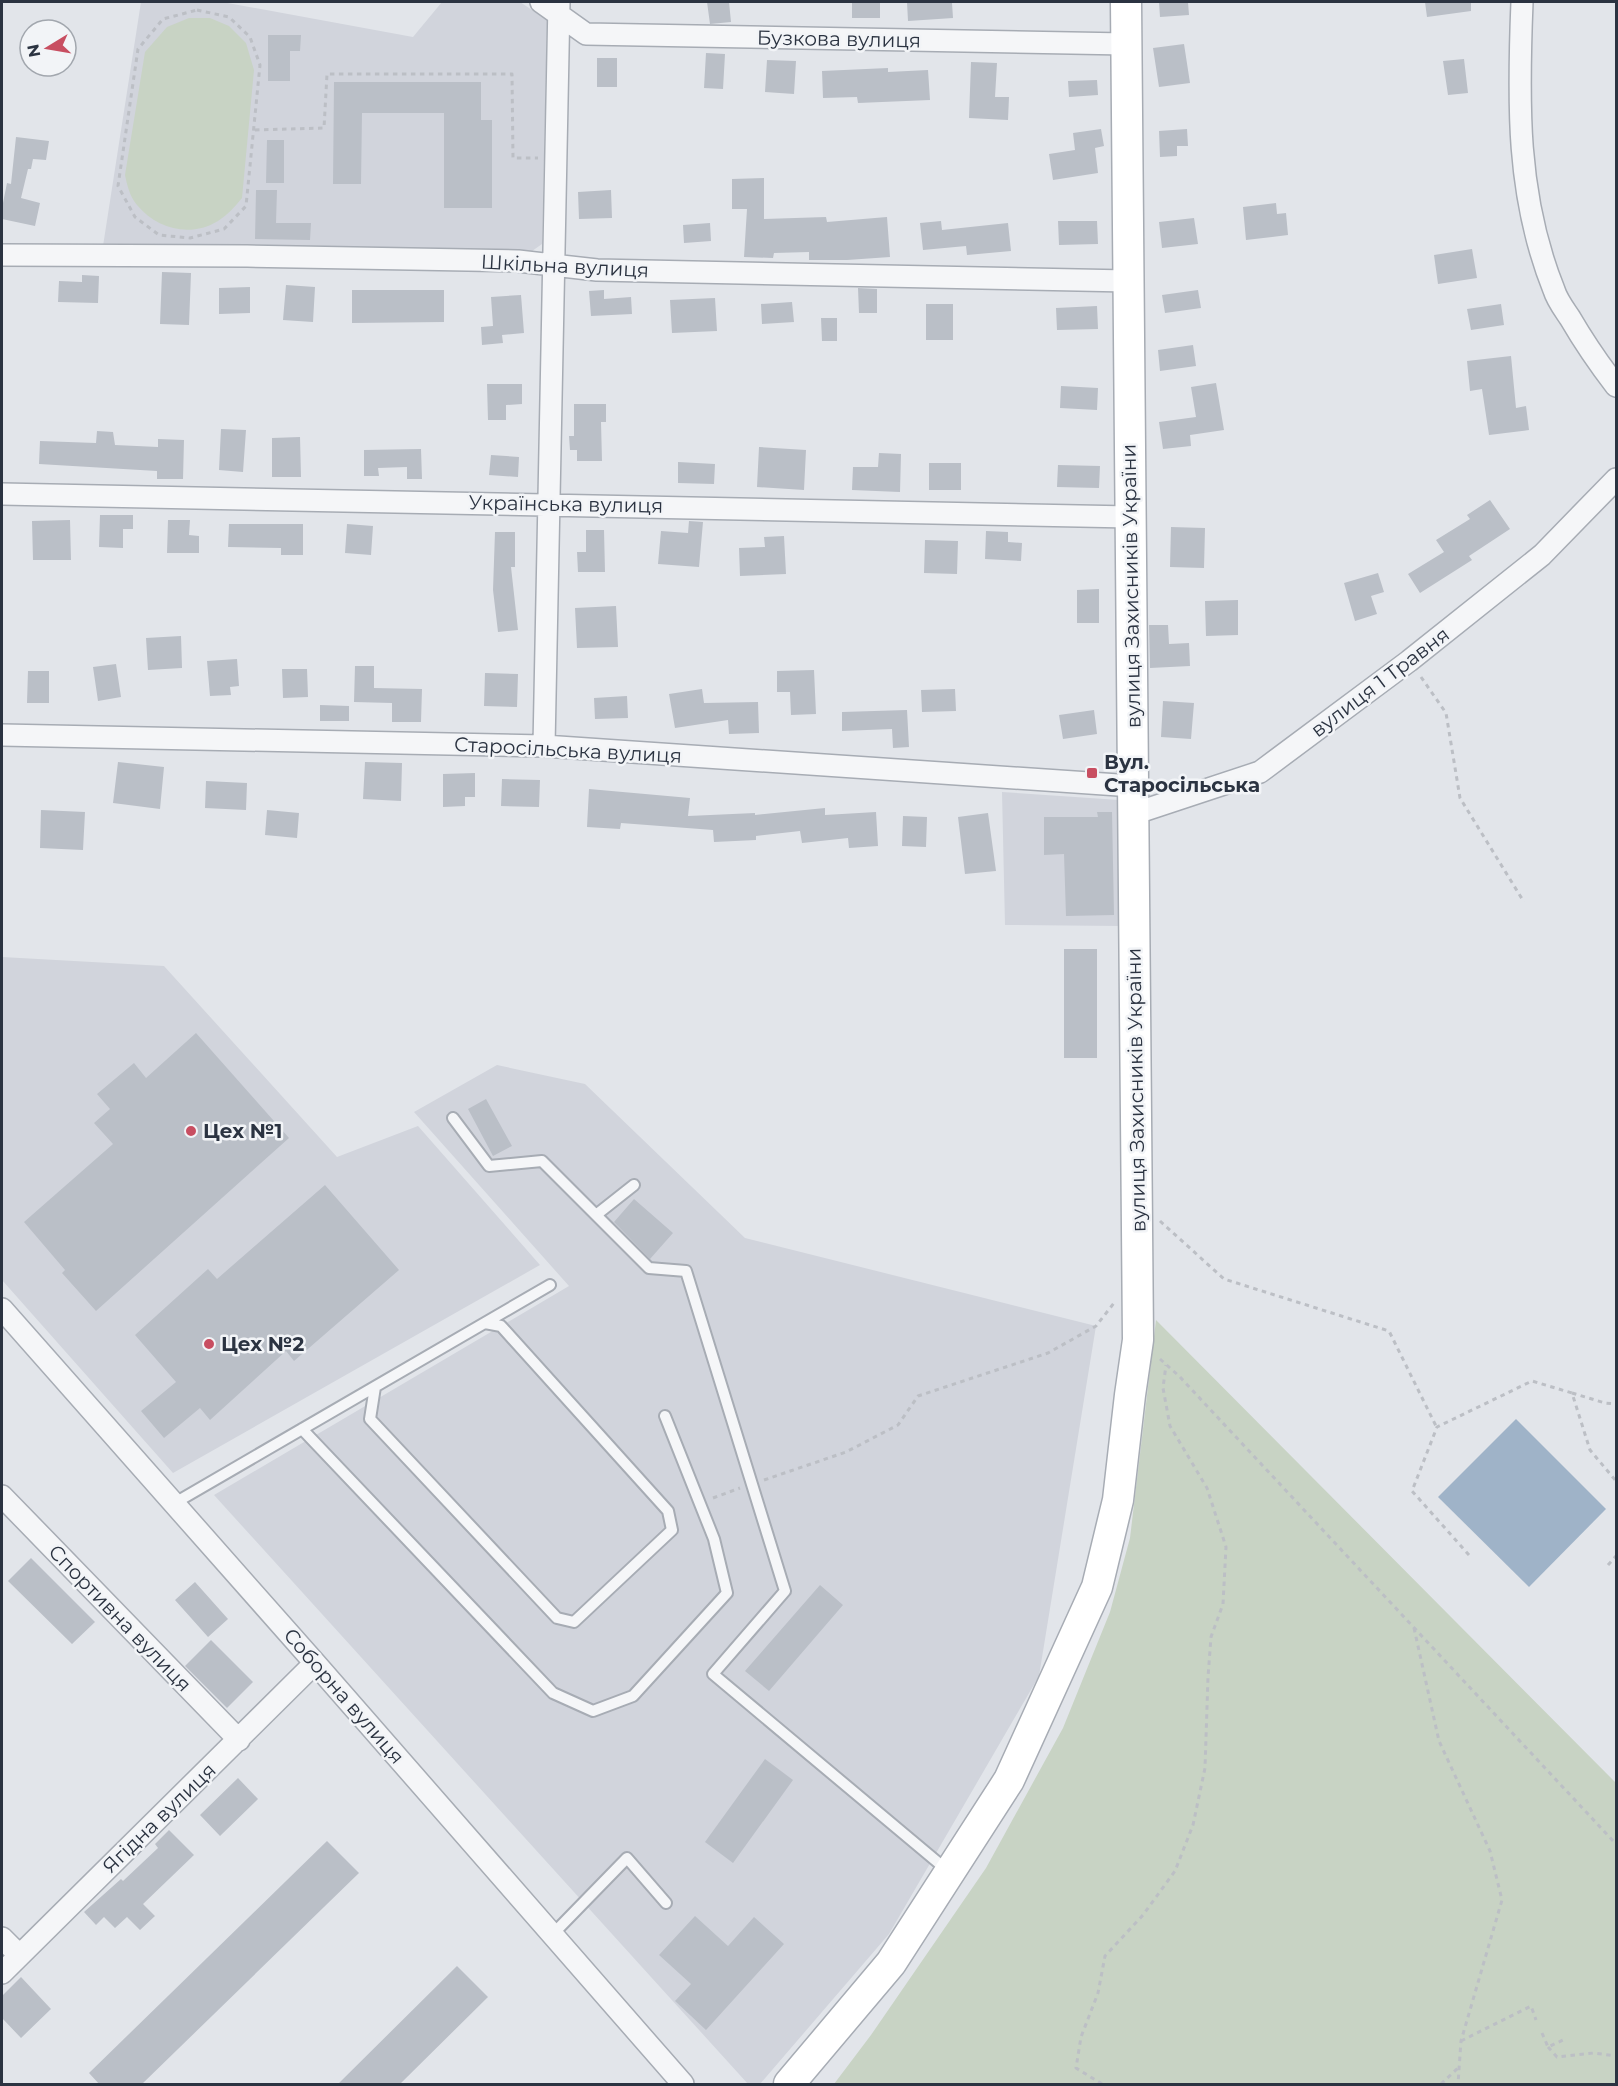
<svg xmlns="http://www.w3.org/2000/svg" width="1618" height="2086" font-family="Montserrat,sans-serif">
<style>
.built{fill:#d1d4dc}
.green{fill:#c8d3c4}
.water{fill:#9fb3c8}
.building{fill:#babfc7}
.lines{fill:none;stroke-linecap:round;stroke-linejoin:round}
.lane-casing{stroke:#a7acb4;stroke-width:14}
.street-casing{stroke:#a7acb4;stroke-width:24}
.secondary-casing{stroke:#a7acb4;stroke-width:33}
.path{stroke:#bcbfc5;stroke-width:3;stroke-dasharray:4.5 4.5;stroke-linecap:butt}
.lane{stroke:#f5f6f8;stroke-width:10}
.street{stroke:#f5f6f8;stroke-width:21}
.secondary{stroke:#fff;stroke-width:30}
.poi-dot{fill:#c84e61;stroke:#f2f4f7;stroke-width:2}
.labels{text-anchor:middle;stroke-width:5;stroke-linejoin:round;paint-order:stroke}
.street-label{font-size:20px;fill:#2b3341;stroke:#f2f4f7}
.poi-label{font-size:20px;font-weight:bold;fill:#2b3341;stroke:#f2f4f7;text-anchor:start}
</style>
<rect width="100%" height="100%" fill="#e2e5ea"/>
<path class="built" d="M141,2H222L413,37L442,2H520L547,20L542,244L525,256L103,246Z
M1002,792L1119,800L1121,926L1005,925Z
M2,957L164,966L337,1157L418,1126L540,1265L173,1473L2,1280Z
M497,1065L585,1084L745,1238L1096,1326L1039,1676L889,1934L760,2084H748L214,1495L569,1286L414,1112Z"/>
<path class="green" d="M189,18H210L229,26L246,43L254,70L242,198C235,207 227,215 218,221C190,238 157,229 137,205C130,197 127,185 125,175L145,52L167,27Z
M1156,1320L1616,1783V2084H834L871,2035L986,1868L1063,1728L1110,1612L1130,1538Z"/>
<path class="water" d="M1516,1419L1606,1509L1529,1587L1438,1497Z"/>
<path class="building" d="M707,2H729L731,22L710,24Z
M852,2H880V18H852Z
M907,2L952,3L953,18L908,21Z
M1159,2H1188L1189,15L1160,17Z
M1425,2H1471V11L1427,17Z
M268,35H301L300,51H290V81H268Z
M1184,44L1190,83L1159,87L1153,48Z
M706,53L725,54L723,89L704,88Z
M597,58H617V87H597Z
M1464,59L1468,93L1448,95L1443,61Z
M767,60L796,61L794,94L765,92Z
M971,62L997,63L995,97H1009L1008,120L969,118Z
M888,68V72L928,70L930,100L858,103L857,97L823,98L822,71Z
M1097,80L1098,95L1069,97L1068,81Z
M334,82H481V120H492V208H444V113H362L361,184H333Z
M1101,129L1104,146L1095,148L1098,173L1053,180L1049,154L1075,150L1073,133Z
M1187,129L1188,146H1177V156L1160,157L1159,131Z
M16,137L49,141L46,160L33,159L31,169H28L21,198L40,203L35,226L2,219V208L7,183L11,184Z
M267,140H284V183H266Z
M764,178V219L826,217L827,222L887,217L890,257L847,260H809V252L774,253L773,258L744,257L747,209H732V179Z
M256,190H277L276,223H311L310,240L255,239Z
M611,190L612,218L579,219L578,192Z
M1276,203L1277,214L1286,213L1288,235L1246,240L1243,207Z
M1194,218L1198,244L1162,248L1159,222Z
M941,221L942,230L1008,223L1011,251L967,255L966,246L923,250L920,223Z
M1058,221H1097L1098,244L1059,245Z
M710,223L711,241L684,243L683,225Z
M1472,249L1477,278L1438,284L1434,255Z
M162,272L191,273L189,325L160,324Z
M82,275L99,276L98,303L58,302L59,281L82,282Z
M286,285L315,287L313,322L283,320Z
M250,287V313L219,314V288Z
M858,288L877,289V313H859Z
M352,290H444V322L352,323Z
M604,290V299L631,297L632,314L591,316L589,291Z
M1198,290L1201,308L1165,313L1162,295Z
M521,295L524,333L502,335L503,343L482,345L481,327L493,326L491,297Z
M715,298L717,331L672,333L670,300Z
M792,302L794,322L762,324L761,304Z
M926,304H953V340H926Z
M1501,304L1504,325L1471,330L1467,309Z
M1097,306L1098,329L1057,330L1056,308Z
M821,318H837V341H822Z
M1193,345L1196,366L1160,371L1158,350Z
M1511,356L1516,408L1526,406L1529,430L1489,435L1482,389L1470,391L1467,361Z
M1216,383L1224,430L1190,435L1191,446L1163,449L1159,422L1196,417L1191,387Z
M487,384H522V404L506,405V420H488Z
M1061,386L1098,388L1097,410L1060,408Z
M574,404H606V422H601L602,461H577V450H570L569,436H574Z
M221,429L246,430L243,472L219,470Z
M97,431L113,432L115,445L158,447V439L184,440L183,479H157V471L39,464L40,441L96,443Z
M300,437L301,477H272V438Z
M759,447L806,450L804,490L757,487Z
M421,449L422,479H407V467L378,468L379,476H364V450Z
M879,453L901,454L900,492L852,490L853,467H878Z
M491,455L519,457L518,477L489,475Z
M678,462L715,464L714,484L678,483Z
M929,463H961V490H929Z
M1058,465L1100,466L1099,488L1057,487Z
M1490,500L1510,529L1469,556L1472,560L1420,593L1408,574L1444,552L1436,540L1470,519L1467,515Z
M100,515H133V529H123V548L99,547Z
M70,520L71,560H33L32,521Z
M168,520H190L189,535L199,536V553H167Z
M689,521L703,522L699,567L658,564L661,531L688,533Z
M229,524H303V555H281V548L228,547Z
M347,524L373,526L371,555L345,553Z
M1171,527L1205,528L1204,568L1170,567Z
M586,530H604L605,572H578L577,552H586Z
M986,531L1008,532V542L1022,543L1021,561L985,559Z
M495,532H515V567H511L518,630L498,632L493,590Z
M784,536L786,574L740,576L739,548L765,547L764,537Z
M925,540L958,541L957,574L924,573Z
M1378,573L1384,592L1371,596L1377,614L1355,621L1344,583Z
M1099,589V623H1077V590Z
M1238,600V635L1206,636L1205,601Z
M616,606L618,647L577,648L575,608Z
M1149,625H1168L1169,644L1189,643L1190,666L1150,668Z
M181,636L182,668L148,670L146,638Z
M237,659L239,686L230,687L231,695L210,696L207,661Z
M116,664L121,697L98,701L93,667Z
M355,666H374V688L422,689L421,722H392V703L354,702Z
M282,669H307L308,697L283,698Z
M814,670L816,714L791,715L790,692H777V671Z
M28,671H49V703H27Z
M485,673L518,674L517,707L484,706Z
M702,689L704,703L758,702L759,733L729,734L728,720L675,728L669,694Z
M955,689L956,711L922,712L921,690Z
M627,696L628,718L595,719L594,698Z
M1163,701L1194,703L1191,739L1161,737Z
M320,705L349,706V721H320Z
M907,710L909,747L893,748L892,729L842,731V712Z
M1094,710L1097,734L1063,739L1059,715Z
M118,762L164,767L160,809L113,803Z
M365,762L402,763L401,801L363,799Z
M475,773V797H465V806L443,807V774Z
M502,779L540,780L539,807L501,806Z
M206,781L247,783L246,810L205,808Z
M589,789L690,798L688,816L755,813V815L825,808V815L876,812L878,846L849,848L848,838L802,843L800,831L756,836V840L714,842L713,830L621,823L620,829L587,827Z
M41,810L85,812L83,850L40,848Z
M267,810L299,813L297,838L265,835Z
M1097,812H1112L1114,915L1066,916L1064,854L1044,855V817H1098Z
M988,813L996,871L965,874L958,817Z
M903,816L927,817L926,847L902,846Z
M1064,949H1097V1058H1064Z
M196,1033L289,1138L96,1311L62,1273L65,1270L24,1222L113,1144L94,1123L110,1109L97,1094L134,1063L146,1078Z
M486,1099L512,1146L493,1156L468,1109Z
M325,1185L399,1270L294,1361L286,1351L210,1420L200,1408L164,1438L141,1411L176,1382L135,1335L208,1269L217,1279Z
M634,1199L673,1233L650,1259L614,1222Z
M31,1558L95,1622L72,1644L8,1581Z
M195,1582L228,1619L208,1637L175,1600Z
M820,1585L843,1605L769,1691L745,1671Z
M211,1640L253,1682L227,1708L185,1666Z
M765,1759L793,1780L733,1863L705,1842Z
M238,1778L258,1799L220,1836L200,1815Z
M169,1830L194,1855L143,1904L155,1916L140,1930L127,1917L115,1928L104,1917L96,1925L84,1912L121,1879L123,1881L158,1848L155,1844Z
M327,1841L359,1873L141,2085H100L89,2073Z
M695,1916L728,1946L754,1917L784,1944L706,2030L675,2001L691,1984L659,1955Z
M457,1966L488,1997L399,2085H337Z
M21,1977L51,2009L21,2038L2,2018V1996Z"/>
<g class="lines">
<defs>
<path id="lane" d="M453,1118L489,1166L542,1161L649,1268L686,1271L785,1591L713,1674L947,1870
M596,1215L634,1185
M375,1387L370,1419L557,1618L574,1622L672,1530L668,1511L501,1326L485,1323
M302,1429L553,1693L593,1711L633,1696L727,1593L714,1539L665,1416
M173,1504L550,1285
M552,1935L627,1858L666,1903"/>
<path id="street" d="M541,2L586,34L1126,44
M1522,2C1518,101 1516,196 1554,290C1557,300 1564,309 1570,318C1584,342 1599,364 1616,386
M2,255L247,256L518,261L597,270L1128,281
M2,494L1130,517
M2,735L544,746L1133,786V814L1260,772L1409,661L1542,555L1616,479
M544,746L559,2
M2,1309L315,1663L683,2084
M2,1496L239,1740
M2,1938L19,1955
M2,1973L315,1663"/>
<path id="secondary" d="M789,2084L891,1963L1009,1780L1097,1587L1118,1500L1130,1395L1138,1340L1126,2"/>
</defs>
<use href="#lane" class="lane-casing"/>
<use href="#street" class="street-casing"/>
<use href="#secondary" class="secondary-casing"/>
<path class="path" d="M197,10L229,17L250,37L260,65L246,206L224,229L190,238L159,235L135,217L118,186L138,49L163,19Z
M255,130L324,128L327,74H512L513,158H538
M1421,677L1446,713L1460,798L1524,902
M1160,1221L1224,1279L1389,1331L1436,1426
M1160,1359L1179,1376L1616,1844
M1572,1393L1605,1403L1616,1404
M764,1480L846,1452L898,1425L918,1396L1048,1353L1096,1326L1114,1303
M713,1498L740,1488
M1469,1555L1412,1491L1437,1427L1532,1381L1572,1393L1590,1450L1616,1481
M1608,1565L1616,1556
M1414,1628L1439,1741L1490,1851L1502,1900L1461,2041L1458,2084
M1542,2033L1548,2047L1563,2040
M1461,2041L1531,2006L1536,2020
M1548,2047L1557,2057L1594,2053L1616,2056
M1102,2084L1076,2068L1081,2037L1098,1993L1105,1956L1143,1915L1175,1871L1193,1825L1205,1768L1208,1677L1211,1637L1223,1604L1226,1547L1207,1488L1170,1426L1163,1388L1166,1365
M1441,2084L1459,2067"/>
<use href="#lane" class="lane"/>
<use href="#street" class="street"/>
<use href="#secondary" class="secondary"/>
</g>
<g class="poi-dot">
<rect x="1086" y="767" width="12" height="12" rx="3"/>
<circle cx="191" cy="1131" r="6"/>
<circle cx="209" cy="1344" r="6"/>
</g>
<g class="labels">
<g class="street-label">
<text transform="translate(839 39) rotate(1)" y="7">Бузкова вулиця</text>
<text transform="translate(565 266) rotate(3)" y="7">Шкільна вулиця</text>
<text transform="translate(566 504) rotate(1)" y="7">Українська вулиця</text>
<text transform="translate(1131 586) rotate(-91)" y="7">вулиця Захисників України</text>
<text transform="translate(1380 682) rotate(-37)" y="7">вулиця 1 Травня</text>
<text transform="translate(568 750) rotate(3)" y="7">Старосільська вулиця</text>
<text transform="translate(1136 1090) rotate(-91)" y="7">вулиця Захисників України</text>
<text transform="translate(120 1618) rotate(46)" y="7">Спортивна вулиця</text>
<text transform="translate(344 1696) rotate(49)" y="7">Соборна вулиця</text>
<text transform="translate(159 1818) rotate(-44)" y="7">Ягідна вулиця</text>
</g>
<g class="poi-label">
<text x="1104" y="769">Вул.<tspan x="1104" dy="23">Старосільська</tspan></text>
<text x="203" y="1138">Цех №1</text>
<text x="221" y="1351">Цех №2</text>
</g>
</g>
<rect width="1618" height="2086" fill="none" stroke="#2b3341" stroke-width="6"/>
<g transform="translate(48 48) rotate(259)"><circle r="28" fill="#f2f4f7" stroke="#a2a7ae" stroke-width="1.5"/>
<path d="M0-4.5L10 22L0 15L-10 22Z" fill="#c84e61"/>
<text y="-9" font-size="16" font-weight="bold" text-anchor="middle" fill="#2b3341">N</text>
</g>
</svg>
